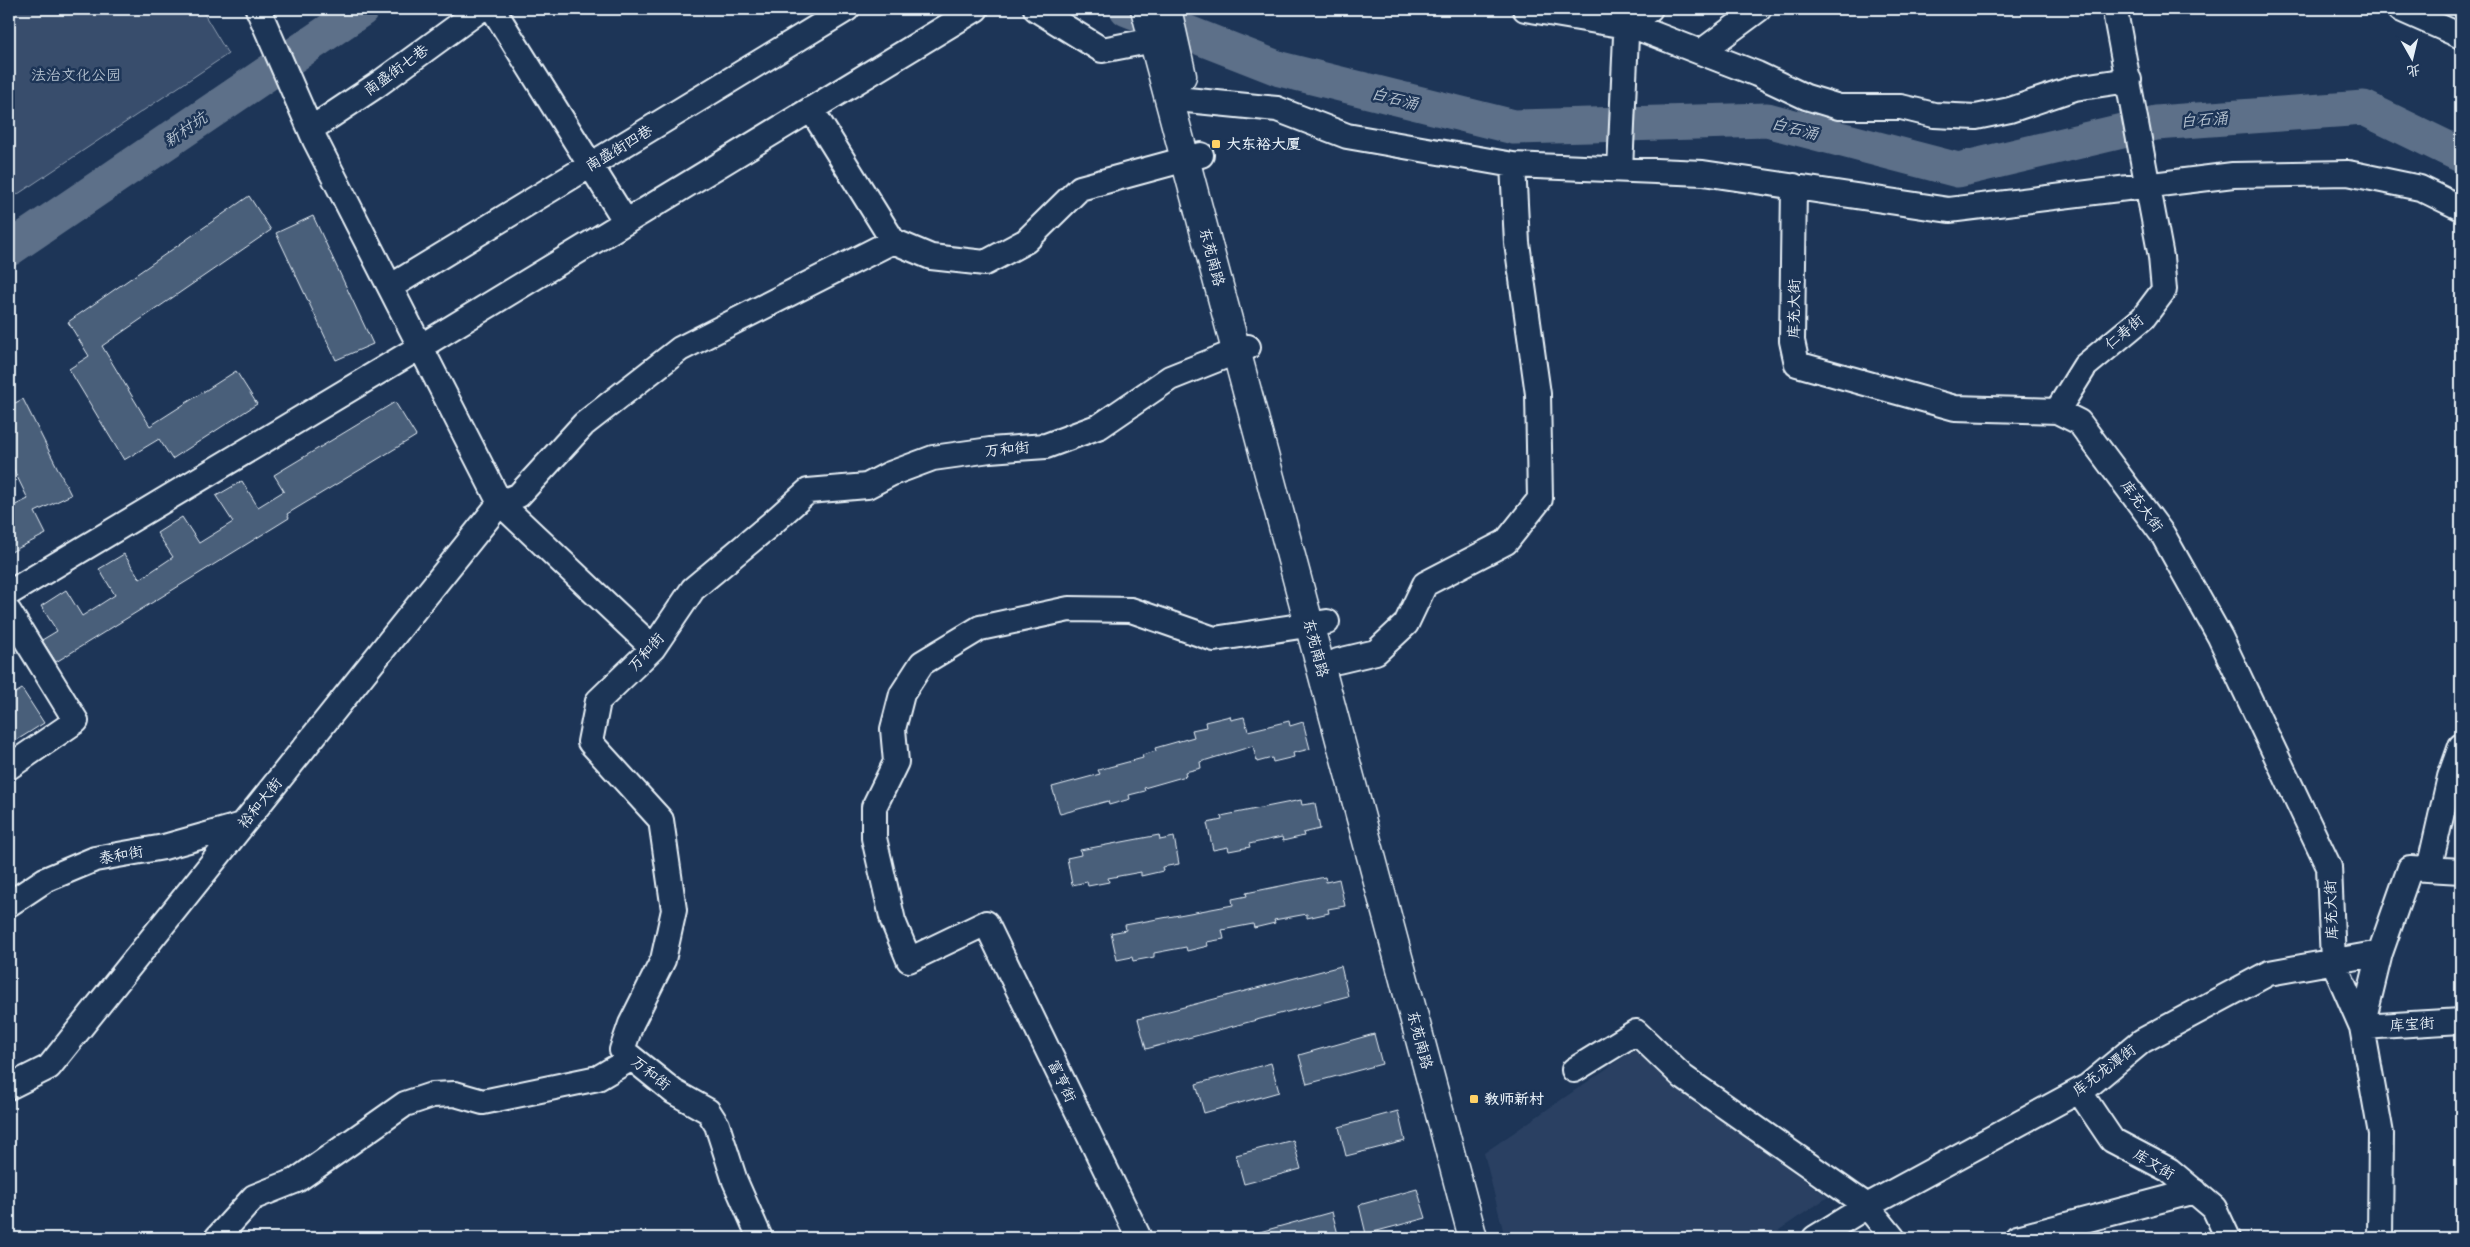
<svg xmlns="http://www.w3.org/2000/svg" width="2470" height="1247" font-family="'Balsamiq Sans','LXGW WenKai TC',sans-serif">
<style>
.built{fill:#2a4162}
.green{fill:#374d6c;stroke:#909fb2}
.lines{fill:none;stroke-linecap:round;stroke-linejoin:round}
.river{stroke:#5d7089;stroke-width:35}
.building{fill:#495e7a;stroke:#e8f1f8}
.minor-casing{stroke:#e8f1f8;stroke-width:28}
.tertiary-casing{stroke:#e8f1f8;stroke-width:31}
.minor{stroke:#1d3557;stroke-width:24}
.tertiary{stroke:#1d3557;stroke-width:28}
.poi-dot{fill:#ffd166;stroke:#1d3557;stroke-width:2}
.labels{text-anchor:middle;stroke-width:5;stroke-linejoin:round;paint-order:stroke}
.street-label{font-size:15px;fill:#e8f1f8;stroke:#1d3557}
.park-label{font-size:15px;fill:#b3c0ce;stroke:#1d3557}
.poi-label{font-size:15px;font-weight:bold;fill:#e8f1f8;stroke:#1d3557;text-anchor:start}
.water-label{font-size:16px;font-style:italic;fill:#b7c4d1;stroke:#1d3557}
</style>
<rect width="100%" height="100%" fill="#1d3557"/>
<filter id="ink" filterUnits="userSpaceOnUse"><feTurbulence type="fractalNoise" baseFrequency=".02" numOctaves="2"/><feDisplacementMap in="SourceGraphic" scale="10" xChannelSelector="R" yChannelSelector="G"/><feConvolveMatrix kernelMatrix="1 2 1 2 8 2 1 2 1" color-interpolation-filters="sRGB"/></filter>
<g filter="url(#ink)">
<path class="built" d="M1638,1047L1674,1086L1828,1197L1767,1238H1505L1484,1153Z"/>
<path class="green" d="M9,9H201L228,54L9,200Z"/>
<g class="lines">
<path class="river" d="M1127,9L1280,69L1514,127L1767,120L1958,170L2156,123L2364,108L2461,155
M9,249L362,9"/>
</g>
<path class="building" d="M249,196L271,230L102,346L150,426L236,371L257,404L172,459L159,439L124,460L69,369L89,356L68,322Z
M313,216L373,344L336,360L276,233Z
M23,399L71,495L35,512L46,534L9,553V508L28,499L9,460V406Z
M395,402L416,436L287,514L289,518L56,662L42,640L57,631L41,606L66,590L82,616L115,595L99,569L124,554L140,579L173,557L157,533L182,517L199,543L233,522L216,496L242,481L258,507L284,491L274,475Z
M22,689L44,723L9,745V697Z
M1230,716L1231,720L1244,717L1248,731L1289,721L1290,726L1303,722L1310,749L1293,753L1294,757L1273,762L1272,758L1257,762L1253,746L1200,762L1201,768L1185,772L1186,776L1144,788L1145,791L1129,795L1130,799L1109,805L1108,801L1060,814L1052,787L1100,774L1098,770L1143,758L1142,755L1156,751L1155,748L1194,737L1192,730L1206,727L1205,722Z
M1301,800L1302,805L1315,803L1320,829L1303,833L1304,836L1283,841L1282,837L1249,844L1250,847L1229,851L1228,847L1213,850L1207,823L1222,820L1221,816Z
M1159,835L1160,840L1174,837L1179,864L1162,867L1163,871L1141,876V872L1108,878L1109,882L1088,886L1087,882L1072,885L1067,858L1081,855L1080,850Z
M1325,877L1326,882L1339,879L1345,906L1328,909L1329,913L1307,918V914L1274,920L1275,923L1254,928L1253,924L1222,930L1224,939L1207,942L1208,946L1187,951L1186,947L1154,953V957L1133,961L1132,957L1117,960L1111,933L1126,930L1125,925L1233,905L1232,899L1247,896L1246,893Z
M1341,966L1348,996L1146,1049L1138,1019Z
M1374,1034L1382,1064L1307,1084L1299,1055Z
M1271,1063L1279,1092L1204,1113L1196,1084Z
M1398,1111L1405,1141L1346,1156L1339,1127Z
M1293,1140L1301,1169L1244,1184L1236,1155Z
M1417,1189L1426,1218L1366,1234L1359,1205Z
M1332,1212L1339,1238H1256V1233Z"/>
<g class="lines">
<defs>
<path id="minor" d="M258,9L315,140L500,503L653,648
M493,9L626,222
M1036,9L1102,50L1154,40
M1525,9L1638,28L1757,74L1806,97L1839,107H1901L1934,115L1976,117L2010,110L2075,88L2129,80
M2400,9L2461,36
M1626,26L1650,9
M1701,52L1759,9
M1187,100L1277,109L1347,136L1513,165L1703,173L1949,210L2233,175L2348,173L2420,188L2461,208
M811,109L893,241L931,257L985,263L1026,241L1080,188L1201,155
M311,129L377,85L481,9
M1620,169L1627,14L1624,9
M1794,186L1792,341L1797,364L1955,408L2057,411L2079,422L2163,535L2220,637L2329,867L2333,961L2362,1027L2461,1021
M390,287L847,9
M2057,411L2085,366L2143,318L2164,290L2161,257L2116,17V9
M9,593L420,347L976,9
M9,612L76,721L9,767
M1338,661L1376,652L1406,624L1425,584L1506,542L1540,499L1538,394L1517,243L1513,165
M2429,869L2450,777L2461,746
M9,904L45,880L95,859L164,847L242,825
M1574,1070L1636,1032L1683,1077L1867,1206L1893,1238
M9,1087L49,1067L500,503L519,495L584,424L680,349L893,241
M2079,1091L2112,1140L2169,1170L2214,1208L2228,1238
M217,1238L254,1197L297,1180L405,1104L432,1095L455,1094L483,1102L598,1078L632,1058
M760,1238L735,1181L717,1125L708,1111L674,1092L622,1050L631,1024L663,960L674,910L661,820L590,742L598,701L653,648L693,589L771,524L808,491L867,486L890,474L933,458L990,450L1046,446L1100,426L1170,378L1248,347
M1139,1238L986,923L909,960L893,921L874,838V807L896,762L893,729L902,694L922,663L980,628L1069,609L1131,610L1214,639L1327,622
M1815,1238L1867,1206L2088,1086L2142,1041L2269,973L2380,953
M2017,1238L2195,1191
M2380,1238L2381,1134L2362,1027L2380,953L2410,868L2461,871"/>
<path id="tertiary" d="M1145,9L1473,1238
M1167,9L1182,76"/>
</defs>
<use href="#minor" class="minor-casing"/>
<use href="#tertiary" class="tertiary-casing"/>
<use href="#minor" class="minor"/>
<use href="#tertiary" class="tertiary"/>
</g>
</g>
<g class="poi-dot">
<rect x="1211" y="139" width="10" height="10" rx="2.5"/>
<rect x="1469" y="1094" width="10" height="10" rx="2.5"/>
</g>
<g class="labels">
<g class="street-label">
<text transform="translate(396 70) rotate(-36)" y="5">南盛街七巷</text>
<text transform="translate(619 148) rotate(-31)" y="5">南盛街四巷</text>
<text transform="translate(1212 257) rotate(75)" y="5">东苑南路</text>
<text transform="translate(1794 309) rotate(-89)" y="5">库充大街</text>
<text transform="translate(2124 332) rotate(-40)" y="5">仁寿街</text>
<text transform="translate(1007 449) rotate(-5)" y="5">万和街</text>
<text transform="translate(2142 506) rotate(54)" y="5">库充大街</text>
<text transform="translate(1316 648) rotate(75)" y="5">东苑南路</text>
<text transform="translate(646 652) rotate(-48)" y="5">万和街</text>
<text transform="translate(260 803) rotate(-51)" y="5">裕和大街</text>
<text transform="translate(121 855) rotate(-10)" y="5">泰和街</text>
<text transform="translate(2331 910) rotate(-92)" y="5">库充大街</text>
<text transform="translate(2412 1024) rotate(-3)" y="5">库宝街</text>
<text transform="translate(1420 1040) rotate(75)" y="5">东苑南路</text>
<text transform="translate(2104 1070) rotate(-37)" y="5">库充龙潭街</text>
<text transform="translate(651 1073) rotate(39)" y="5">万和街</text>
<text transform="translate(1062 1081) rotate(64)" y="5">富亨街</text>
<text transform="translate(2154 1164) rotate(31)" y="5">库文街</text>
</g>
<g class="park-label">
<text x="76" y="80">法治文化公园</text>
</g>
<g class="poi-label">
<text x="1226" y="149">大东裕大厦</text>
<text x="1484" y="1104">教师新村</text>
</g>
<g class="water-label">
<text transform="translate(1395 98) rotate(14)" y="6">白石涌</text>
<text transform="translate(2204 119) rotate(-4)" y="6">白石涌</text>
<text transform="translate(1795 128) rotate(14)" y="6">白石涌</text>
<text transform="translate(185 129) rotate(-34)" y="6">新村坑</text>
</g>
</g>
<rect width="2470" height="1247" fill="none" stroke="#1d3557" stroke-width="30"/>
<rect x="15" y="15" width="2440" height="1217" fill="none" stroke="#e8f1f8" stroke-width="2" filter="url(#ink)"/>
<g transform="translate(2412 58) rotate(172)" stroke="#1d3557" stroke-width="4" paint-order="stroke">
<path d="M0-4L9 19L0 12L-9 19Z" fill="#e8f1f8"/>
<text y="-8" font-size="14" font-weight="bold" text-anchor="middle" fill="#e8f1f8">北</text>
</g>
</svg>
